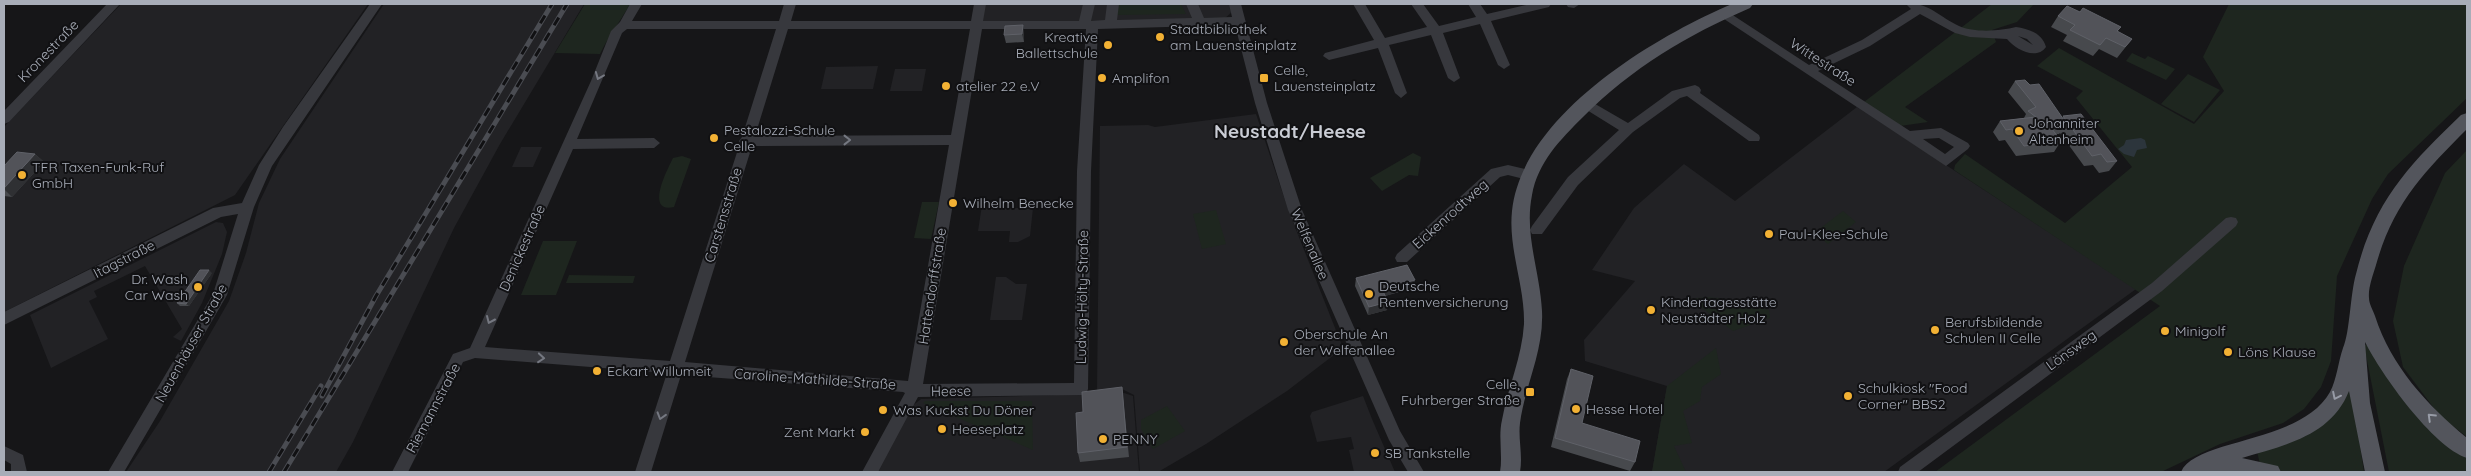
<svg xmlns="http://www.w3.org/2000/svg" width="2471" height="476" font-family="Quicksand,sans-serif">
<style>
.built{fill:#222225}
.green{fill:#1e261f}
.water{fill:#2c353c}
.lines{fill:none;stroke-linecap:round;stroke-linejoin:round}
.minor{fill:#37383d;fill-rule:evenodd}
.major{fill:#53555c;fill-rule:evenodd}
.rail-casing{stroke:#4a4c52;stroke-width:5}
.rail{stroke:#111113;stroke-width:3;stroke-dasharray:9;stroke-linecap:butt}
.wall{fill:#47494d}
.shaded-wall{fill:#2f3033}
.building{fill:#525359;stroke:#5f6168}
.oneway{stroke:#757881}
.oneway2{stroke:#979ba6}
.poi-dot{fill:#f2b134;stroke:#111113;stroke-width:2}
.labels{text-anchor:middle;stroke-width:4;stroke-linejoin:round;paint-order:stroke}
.poi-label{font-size:14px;fill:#a8adb8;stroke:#111113;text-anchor:start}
.street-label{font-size:14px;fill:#a8adb8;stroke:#111113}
.district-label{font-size:19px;font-weight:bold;fill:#c9ccd4;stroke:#111113}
</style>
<rect width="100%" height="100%" fill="#161618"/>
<path class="built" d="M121,4H368L235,195L4,312V127Z
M384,4H584L500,144L454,228L353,442L336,472H126L160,421L229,301L246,253L259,203L280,159Z
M985,4H1231L1232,12L1224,19L983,23L981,20Z
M878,66L873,89H821L826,67Z
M895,69H926L922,91H890Z
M1857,107L2136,289L1884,472H1652L1667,386L1585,361L1584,340L1635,281L1592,270L1634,208L1684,164L1735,201Z
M1256,114L1289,212L1343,348L1287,391L1206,444L1158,472H1140L1134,395L1122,389L1097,391L1100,126L1148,125L1155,127Z
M521,147H542L533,167H512Z
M982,205H1006L1005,208H1033L1030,236L1018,242H1009L1010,231H978Z
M216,222L223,223L227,232L222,254L202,303L181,341L173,337L182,329L145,266L94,291L97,297L89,301L108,339L51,368L30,315Z
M996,277H1006L1016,284H1027L1022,320H990Z
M1124,393L1133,396L1139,472H874L911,407L921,399Z
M1363,396L1372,419L1395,472H1354L1349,450L1354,449L1351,437L1317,442L1310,416L1312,412Z"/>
<path class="green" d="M585,4H630C620,22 609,35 600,54L555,53Z
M1116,4H1181L1186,14L1117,15Z
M1992,4H2034L2017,22L1992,30L1996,42L1905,107L1928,122L1900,126L1864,102Z
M2229,4H2467V98L2388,174L2372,199L2337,276L2331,361L2321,387L2304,409L2283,423L2220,444L2161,472H1935L2160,306L1954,170L1955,165L1965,154L2065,223L2132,167L2076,98L2083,91L2037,66L2059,48L2194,124L2224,91L2203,57Z
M2132,53L2145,59L2148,56L2175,69L2166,80L2126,61Z
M2188,74L2220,90L2194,122L2161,104Z
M2467,150V437L2439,415L2403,367L2393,321L2404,266L2445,173Z
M1413,153L1421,157L1418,176L1409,175L1382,191L1370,178Z
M682,156L691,159L674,207C644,214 668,168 673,158Z
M922,202H939L931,239L914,238Z
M1216,210L1226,244L1202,249L1193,214Z
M1843,211L1856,222L1828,244L1814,233Z
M543,241H577L556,295H521Z
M569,275L635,276L633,283H566Z
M1707,297L1726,299L1769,310L1770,318L1733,331L1690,299Z
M2364,345H2367L2399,391L2430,425L2467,456V472H2389Z
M1716,348L1721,374L1702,387L1700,401L1683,411L1692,443L1674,446L1686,472H1652L1667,386Z
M2350,380L2364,472H2285L2260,465L2257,451L2282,443Z
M925,401H1032L1033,450L923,403Z
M1167,406L1185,431L1153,449L1141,429V420Z"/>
<path class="water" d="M2141,138L2145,140L2147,148L2137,150L2134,157L2124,154L2118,149L2124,145L2126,140Z"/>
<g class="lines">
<path class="minor" d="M107,4H120L9,122L4,124V111Z
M370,4H382L272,166L254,207L227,295L124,472H108L213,294L238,214L221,217L4,325V312L213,208L242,203L259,165L283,127Z
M630,4H642L632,21H779L784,4H796L791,21H971L974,4H986L983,21H1079L1083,4H1095L1091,21L1105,20L1107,4H1119L1117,20L1192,18L1186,4H1198L1204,18L1232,17L1229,4H1241L1267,103L1302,210L1400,431L1424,472H1408L1389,440L1288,210L1255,103L1235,25L1098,29L1091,171L1088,389L1086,394L1081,395L918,397L878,472H862L905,393L903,392L681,375L651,472H635L667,373L475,358L463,362L408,472H392L453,354L470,348L591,81L611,31L620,22ZM627,29H776L742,137L739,141L740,143L670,361L485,347L573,149L654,148L660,143L654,138L577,139L622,33ZM788,29H970L951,135L755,136ZM982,29H1086L1077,171L1074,383L923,384ZM949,145L908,381L685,362L752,146Z
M1353,4H1365L1385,38L1427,27L1411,4H1423L1439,26L1476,17L1468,4H1480L1487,14L1530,4H1551L1549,7L1491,21L1510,65L1504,69L1498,65L1480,24L1443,33L1460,78L1454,82L1448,78L1431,35L1389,45L1407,93L1401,98L1395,93L1378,48L1329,60L1323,56L1325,53L1374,40Z
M1566,4H1580L1574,8L1568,7Z
M1906,4C1929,2 1939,17 1959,26C1975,33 2000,31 2016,27C2029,29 2042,33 2046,47C2036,61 2015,49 2007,39L1970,37L1955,33L1920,14L1870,46L1818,71L1910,131L1941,128L1968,143L1970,146L1968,149L1946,166L1715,13L1721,9L1725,10L1809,65L1862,40L1911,9ZM2018,36L2027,39L2033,45ZM1939,138L1954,147L1945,154L1923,139Z
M1695,85L1699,87L1701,90L1700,93L1759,135L1760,138L1759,141H1749L1687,96L1680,98L1633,132L1578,185L1542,234H1532L1530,230L1532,226L1568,177L1619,130L1582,107L1580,104L1582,101H1590L1628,123L1672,91Z
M1508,165L1533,171L1535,175L1528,180L1508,175L1500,177L1407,262H1397L1395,258L1397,254L1491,169Z
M2231,217L2236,218L2238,222L2236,226L2162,291L1918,472H1898L1900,467L2152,283L2226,218Z
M4,446L23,455L27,472H11V464L4,460Z"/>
<path class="major" d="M1732,4H1753L1750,8C1687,35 1632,68 1583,117C1560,140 1538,162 1532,195C1524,235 1540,271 1542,311C1544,351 1525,385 1520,423C1518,439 1523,455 1520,472H1500C1503,455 1498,437 1502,420C1508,387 1522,357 1524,324C1525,286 1508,249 1512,211C1522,116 1652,38 1732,4Z
M2467,113V129C2424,172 2393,204 2376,265C2373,275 2368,288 2369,298C2369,304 2373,310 2375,316C2391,366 2427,405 2467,438V458C2433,447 2381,374 2365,342L2370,403L2385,472H2365L2349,391C2331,436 2285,445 2242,458L2278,466L2281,472H2181C2195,438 2301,444 2330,392C2337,379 2338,362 2343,348C2350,332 2350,295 2356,274C2374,201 2409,165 2461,115Z"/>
<defs>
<path id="rail" d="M322,396L376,296L552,4
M269,472L321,386
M284,472L567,4"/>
</defs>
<use href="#rail" class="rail-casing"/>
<use href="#rail" class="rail"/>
</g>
<path class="wall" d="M2080,12L2121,27L2117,32L2132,39L2117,58L2099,49L2093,56L2063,41L2067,35L2051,27L2058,16Z
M1024,33V42L1006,43L1004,35Z
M2015,81L2030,85L2063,118V116L2117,161L2109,171L2099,173L2093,165L2084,166L2060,133L2059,134H2056L2061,141L2054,152L2016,156L2005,140L1999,141L1993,132L2000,121L2024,118L2026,114L2008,92Z
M35,154L44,162L12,197L4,196V166Z
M212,273L189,306H180L177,303Z
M1356,278L1413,288L1385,296L1388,302L1387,310L1368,315L1355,286Z
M1571,369L1582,423L1635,462L1630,471L1551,447L1567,379Z
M1122,387L1129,457L1080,462L1078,453L1083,412Z"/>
<path class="shaded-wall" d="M1023,25L1024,33V42L1022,34Z
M35,154L44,162L12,197L4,189Z
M209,270L212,273L189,306L186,304Z
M1415,280L1413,288L1381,297L1382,289Z
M1388,302L1387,310L1368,315L1369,307Z"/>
<path class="building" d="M2067,6L2080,12L2083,8L2121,27L2117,31L2132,39L2125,47L2106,38L2100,45L2070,30L2075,25L2058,16Z
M1023,25L1022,34L1004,35L1005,26Z
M2025,80L2030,85L2039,84L2066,123L2049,125L2061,141L2024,146L2012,129L2006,130L2000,121L2036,117L2028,111L2036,107L2015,81Z
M2081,114L2117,161L2107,162L2101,154L2092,156L2063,116Z
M17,152L35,154L4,188V166Z
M1407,265L1415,280L1382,289L1388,302L1369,307L1356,278Z
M200,270H209L186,304L177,303Z
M1571,369L1593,376L1582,423L1640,441L1635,462L1555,438Z
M1122,387L1127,447L1078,453L1076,413L1083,412L1082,392Z"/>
<defs><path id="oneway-chevron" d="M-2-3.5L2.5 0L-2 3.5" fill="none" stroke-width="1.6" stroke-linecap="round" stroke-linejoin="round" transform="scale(1.25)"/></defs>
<g class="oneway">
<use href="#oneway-chevron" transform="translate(599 76) rotate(112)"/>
<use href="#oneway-chevron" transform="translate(847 140)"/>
<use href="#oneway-chevron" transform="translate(490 320) rotate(114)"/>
<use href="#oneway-chevron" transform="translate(541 358) rotate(5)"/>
<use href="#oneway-chevron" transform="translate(661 416) rotate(107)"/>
</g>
<g class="oneway2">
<use href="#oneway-chevron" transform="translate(2336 396) rotate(116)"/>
<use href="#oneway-chevron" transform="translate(2431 417) rotate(-136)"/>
</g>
<g class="poi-dot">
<circle cx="1160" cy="37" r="5"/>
<circle cx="1108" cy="45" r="5"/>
<circle cx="1102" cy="78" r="5"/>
<rect x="1259" y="73" width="10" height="10" rx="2.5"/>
<circle cx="946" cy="86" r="5"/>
<circle cx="2019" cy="131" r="5"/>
<circle cx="714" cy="138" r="5"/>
<circle cx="22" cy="175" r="5"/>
<circle cx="953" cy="203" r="5"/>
<circle cx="1769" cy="234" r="5"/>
<circle cx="198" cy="287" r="5"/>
<circle cx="1369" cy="294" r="5"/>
<circle cx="1651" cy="310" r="5"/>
<circle cx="1935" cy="330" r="5"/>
<circle cx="2165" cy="331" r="5"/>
<circle cx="1284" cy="342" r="5"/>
<circle cx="2228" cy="352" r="5"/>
<circle cx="597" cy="371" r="5"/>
<rect x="1525" y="387" width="10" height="10" rx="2.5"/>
<circle cx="1848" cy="396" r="5"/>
<circle cx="1576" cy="409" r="5"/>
<circle cx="883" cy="410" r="5"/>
<circle cx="942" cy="429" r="5"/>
<circle cx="865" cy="432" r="5"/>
<circle cx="1103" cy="439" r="5"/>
<circle cx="1375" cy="453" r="5"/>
</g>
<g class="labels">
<g class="poi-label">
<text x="1170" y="34">Stadtbibliothek<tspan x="1170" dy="16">am Lauensteinplatz</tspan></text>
<text x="1098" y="42" text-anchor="end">Kreative<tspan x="1098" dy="16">Ballettschule</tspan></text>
<text x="1274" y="75">Celle,<tspan x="1274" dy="16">Lauensteinplatz</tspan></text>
<text x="1112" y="83">Amplifon</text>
<text x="956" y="91">atelier 22 e.V</text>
<text x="2029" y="128">Johanniter<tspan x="2029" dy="16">Altenheim</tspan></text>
<text x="724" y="135">Pestalozzi-Schule<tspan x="724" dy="16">Celle</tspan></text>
<text x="32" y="172">TFR Taxen-Funk-Ruf<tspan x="32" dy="16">GmbH</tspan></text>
<text x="963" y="208">Wilhelm Benecke</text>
<text x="1779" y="239">Paul-Klee-Schule</text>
<text x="188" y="284" text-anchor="end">Dr. Wash<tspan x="188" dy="16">Car Wash</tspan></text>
<text x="1379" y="291">Deutsche<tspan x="1379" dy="16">Rentenversicherung</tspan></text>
<text x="1661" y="307">Kindertagesstätte<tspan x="1661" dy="16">Neustädter Holz</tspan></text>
<text x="1945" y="327">Berufsbildende<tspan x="1945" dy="16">Schulen II Celle</tspan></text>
<text x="2175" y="336">Minigolf</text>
<text x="1294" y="339">Oberschule An<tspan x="1294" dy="16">der Welfenallee</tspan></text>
<text x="2238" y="357">Löns Klause</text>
<text x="607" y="376">Eckart Willumeit</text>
<text x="1520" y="389" text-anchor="end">Celle,<tspan x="1520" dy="16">Fuhrberger Straße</tspan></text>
<text x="1858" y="393">Schulkiosk "Food<tspan x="1858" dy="16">Corner" BBS2</tspan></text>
<text x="1586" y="414">Hesse Hotel</text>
<text x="893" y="415">Was Kuckst Du Döner</text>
<text x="952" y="434">Heeseplatz</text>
<text x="855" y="437" text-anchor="end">Zent Markt</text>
<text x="1113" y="444">PENNY</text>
<text x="1385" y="458">SB Tankstelle</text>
</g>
<g class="street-label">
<text transform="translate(48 51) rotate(-46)" y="5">Kronestraße</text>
<text transform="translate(1823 62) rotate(33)" y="5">Wittestraße</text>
<text transform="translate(1450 214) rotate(-42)" y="5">Eickenrodtweg</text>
<text transform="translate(723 215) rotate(-73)" y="5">Carstensstraße</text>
<text transform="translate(1310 244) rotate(67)" y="5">Welfenallee</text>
<text transform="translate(522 248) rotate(-66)" y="5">Denickestraße</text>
<text transform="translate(124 259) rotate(-27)" y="5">Itagstraße</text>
<text transform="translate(932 286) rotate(-81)" y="5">Hattendorffstraße</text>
<text transform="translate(1082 297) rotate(-89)" y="5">Ludwig-Hölty-Straße</text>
<text transform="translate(191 343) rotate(-61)" y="5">Neuenhäuser Straße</text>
<text transform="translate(2071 350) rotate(-36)" y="5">Lönsweg</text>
<text transform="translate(815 379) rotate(4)" y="5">Caroline-Mathilde-Straße</text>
<text transform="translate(951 391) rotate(-1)" y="5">Heese</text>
<text transform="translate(433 408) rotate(-62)" y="5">Riemannstraße</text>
</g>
<g class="district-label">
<text x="1290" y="138">Neustadt/Heese</text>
</g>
</g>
<rect width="2471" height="476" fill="none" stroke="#a8adb8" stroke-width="10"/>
</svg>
